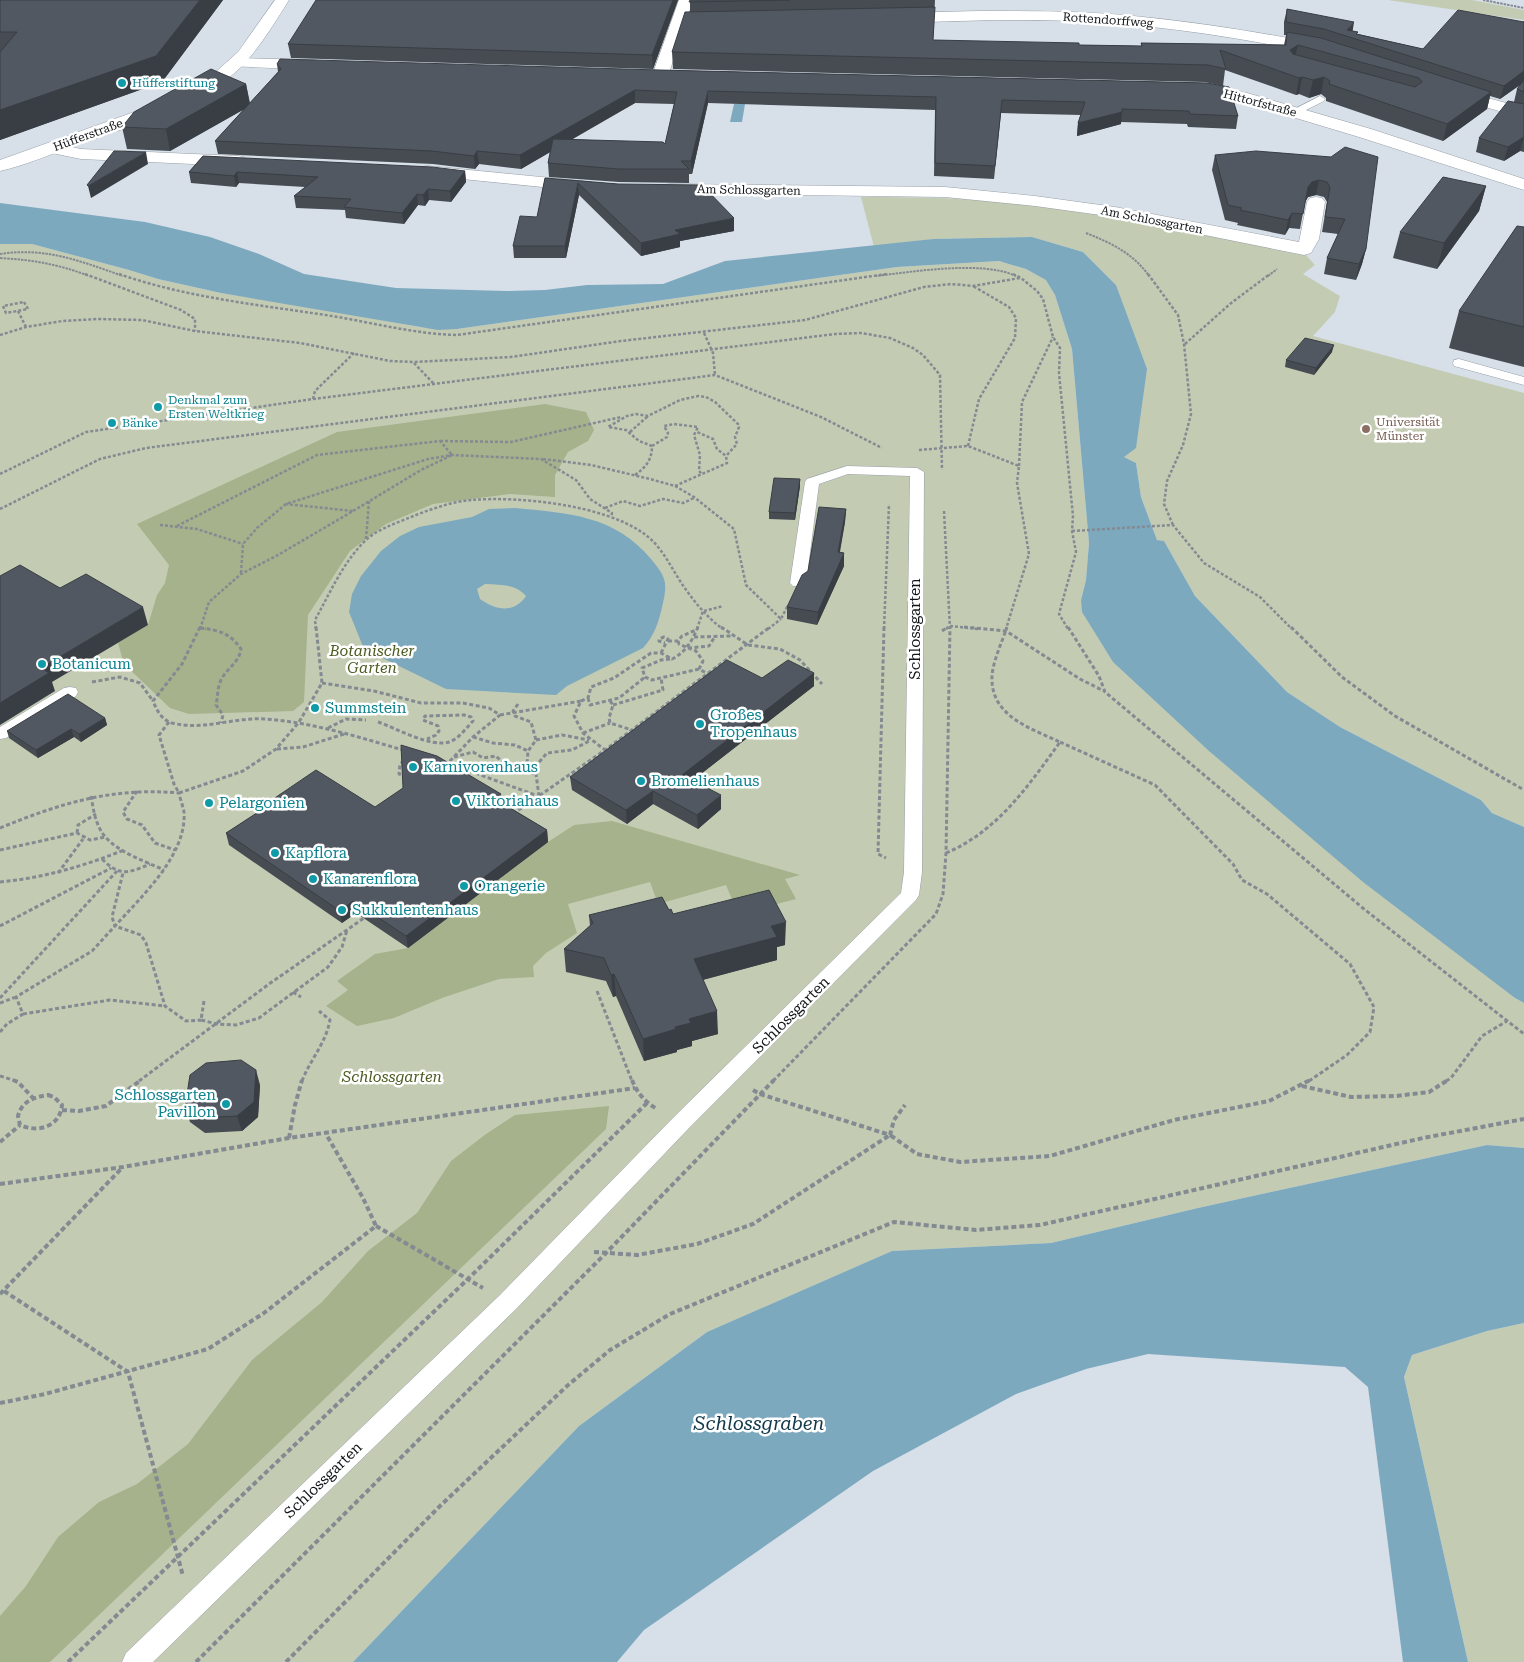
<svg xmlns="http://www.w3.org/2000/svg" width="1524" height="1662" font-family="'Roboto Serif',serif">
<style>
.green{fill:#c3ccb3}
.forest{fill:#a5b28b}
.water{fill:#7da9bf;fill-rule:evenodd}
.lines{fill:none;stroke-linecap:round;stroke-linejoin:round}
.lane-casing{stroke:#989fa8;stroke-width:1}
.street-casing{stroke:#989fa8;stroke-width:1}
.secondary-casing{stroke:#989fa8;stroke-width:1}
.path-far3{stroke:#848a91;stroke-width:2;stroke-dasharray:2.5 1;stroke-linecap:butt}
.path-far2{stroke:#848a91;stroke-width:2.5;stroke-dasharray:3 2;stroke-linecap:butt}
.path-far1{stroke:#848a91;stroke-width:3;stroke-dasharray:4 2.5;stroke-linecap:butt}
.path{stroke:#848a91;stroke-width:4;stroke-dasharray:5 3;stroke-linecap:butt}
.lane{fill:#fff;fill-rule:evenodd}
.street{fill:#fff;fill-rule:evenodd}
.secondary{fill:#fff;fill-rule:evenodd}
.wall{fill:#474c53;fill-rule:evenodd}
.shaded-wall{fill:#393e44}
.building{fill:#525861;stroke:#393e44;fill-rule:evenodd}
.culture-dot{fill:#0f9aa8;stroke:#fff;stroke-width:2}
.education-dot{fill:#8d6e63;stroke:#fff;stroke-width:2}
.labels{text-anchor:middle;stroke-width:5;stroke-linejoin:round;paint-order:stroke}
.far-street-label{font-size:12px;fill:#121518;stroke:#fff}
.far-culture-label{font-size:12px;fill:#0d838f;stroke:#fff;text-anchor:start}
.far-education-label{font-size:12px;fill:#785e54;stroke:#fff;text-anchor:start}
.street-label{font-size:15px;fill:#121518;stroke:#fff}
.park-label{font-size:15px;font-style:italic;fill:#4b5c20;stroke:#fff}
.culture-label{font-size:15px;fill:#0d838f;stroke:#fff;text-anchor:start}
.near-water-label{font-size:19px;font-style:italic;fill:#12394a;stroke:#fff}
</style>
<rect width="100%" height="100%" fill="#d7dfe9"/>
<path class="green" d="M1388,0H1472L1524,10V20Z
M861,197C947,197 1033,200 1118,214C1180,225 1242,240 1304,253L1315,265L1303,274L1340,296L1335,312L1313,336L1524,393V827L1492,813L1481,800L1340,727L1287,692L1195,596L1164,541L1157,540L1141,497L1136,463L1124,457L1121,301L1116,285L1083,252L1032,237L933,239L874,247Z
M0,244H32L129,270L158,279L221,293L305,306L419,327L457,329L897,267L999,261L1026,269L1047,280L1055,295L1072,349L1089,543L1086,580L1081,600L1515,998L1524,1003V1148L1487,1145L1198,1208L1051,1243L892,1251L707,1332L579,1426L353,1662H0Z
M1524,1323V1662H1468L1404,1377L1412,1355L1487,1331Z"/>
<path class="forest" d="M545,404L586,412L594,430L588,441L568,452L555,475V497L510,494L433,504L386,524L350,551L308,615L304,702L293,711L189,714L170,708L124,664L118,643L148,625L157,595L165,583L169,565L137,524L337,432Z
M612,821L800,875L785,879L796,899L738,914L726,885L658,904L650,882L568,904L577,933L546,953L533,966L534,977L499,979L442,998L394,1018L357,1026L326,1006L348,990L337,981L375,954L408,948L548,842L574,825Z
M609,1106L606,1129L50,1662H0V1616L26,1586L58,1537L99,1502L137,1484L188,1444L252,1360L322,1302L368,1251L417,1213L451,1161L486,1134L515,1115Z"/>
<path class="water" d="M734,104H745L742,122H730Z
M0,203L145,222L210,237L259,254L304,274L396,288L506,291L545,290L587,285L663,284L725,261L933,239L1032,237L1083,252L1116,285L1147,369L1136,448L1124,457L1136,463L1141,497L1157,540L1164,541L1195,596L1287,692L1340,727L1481,800L1492,813L1524,827V1003L1515,998L1363,882L1209,751L1113,662L1082,612L1081,600L1086,580L1089,543L1072,349L1055,295L1046,280L1026,269L999,261L897,267L457,329L438,330L221,293L158,279L129,270L32,244H0Z
M515,508C567,513 615,515 651,559C665,576 668,581 663,603C659,621 655,635 643,648L567,686L556,695L446,689L364,649L349,612L352,594L361,576L381,551L400,536L419,527L472,517L489,509ZM485,584C501,585 516,584 526,596C514,614 495,610 480,599L477,589Z
M1487,1145L1524,1148V1323L1487,1331L1412,1355L1404,1377L1468,1662H1403L1368,1387L1345,1367L1148,1354L1086,1369L1016,1394L873,1471L644,1630L617,1662H353L579,1426L707,1332L892,1251L1051,1243L1198,1208Z"/>
<g class="lines">
<defs>
<path id="lane" d="M1320,96L1325,99L1324,101L1298,114H1290L1289,112Z
M1459,359L1524,377V385L1454,366L1453,363L1454,360Z
M847,466L917,468L924,472L922,872L919,895L916,900L688,1129L516,1309L153,1662H122L126,1653L500,1295L674,1117L901,893L904,872L910,476L848,474L819,484L806,583L803,586H793L790,583L805,482L807,479Z
M70,687L76,688L78,692L76,696L6,738L0,739V727L64,688Z"/>
<path id="street" d="M679,0H693L668,76L666,79H654L652,76Z
M979,11C1034,11 1089,11 1143,17C1203,23 1262,33 1321,44L1327,46L1329,49L1327,52L1321,54C1245,39 1168,26 1091,22C1026,18 961,21 896,23L891,21L888,18L891,15L896,13Z
M236,58L315,60L321,62L323,65L321,68L315,70L230,66L228,63L230,60Z
M1195,84L1247,93L1371,129L1524,179V190L1359,137L1239,101L1189,92L1187,89L1189,86Z
M1452,88L1524,108V118L1446,96L1444,93L1446,90Z
M53,143L81,149L238,156L244,157L247,161L244,165L238,166L81,159L47,152L44,148L47,144Z
M428,166L582,181L588,182L591,186L588,190L582,191L422,175L419,171L422,167Z
M670,184L945,187L1035,196L1115,207L1299,242L1307,202L1310,198L1316,197L1322,198L1325,202L1319,239L1311,253L1304,255L1115,217L1035,206L945,197L664,193L661,189L664,185Z"/>
<path id="secondary" d="M275,0H289C275,22 261,46 243,65C201,108 134,124 79,144C53,153 27,165 0,171V160L151,106L203,81L218,70L238,52Z"/>
</defs>
<use href="#lane" class="lane-casing"/>
<use href="#street" class="street-casing"/>
<use href="#secondary" class="secondary-casing"/>
<path class="path-far3" d="M1483,0L1524,8
M1086,233C1111,243 1133,253 1149,276
M0,254C46,247 80,261 123,276
M0,258C33,260 58,264 89,276
M875,276C913,272 981,260 1016,276
M1268,276L1277,269"/>
<path class="path-far2" d="M85,274L181,310L195,319V331
M119,274C188,298 261,305 332,316C374,323 415,334 457,335L887,274
M1013,274L1021,278L1037,291L1043,299L1053,337L1060,348L1059,373L1073,516L1072,531L1076,552L1059,614L1068,629
M1148,274L1178,315L1184,344L1191,414L1183,445L1167,481L1164,504L1173,525
M24,302L28,309L6,313L3,306Z
M18,311L26,327
M704,333L713,353L715,375
M0,335L26,327L62,321L98,319L142,320L195,331L300,343L390,361L414,362L511,357L621,341L805,320L924,287L951,284L973,286L1020,278
M1185,344L1230,304L1270,274
M414,363L434,384
M313,399L315,391L354,353
M630,432L648,416
M440,441L511,442L621,417
M652,446L667,437L668,433L664,426L674,424L698,427L694,435L700,455L699,471L702,474
M968,446L979,399L1015,338L1016,318L1009,307L973,286
M919,450L968,446L1019,466L1017,483L1029,554L1006,629
M543,459L591,465L650,479L675,486L694,497L734,529L746,585L781,619L788,605
M1019,466L1022,402L1053,337
M0,474L86,432L313,399L835,334L861,333L890,338L913,348L923,355L940,375L942,470
M635,475C646,467 652,460 652,446L639,441L626,430L608,427L627,416L636,414L648,416L680,400L698,396L706,397L715,402L738,424L739,427L735,437L737,444L726,456
M675,486L727,463L726,456L717,449L713,439L697,432
M605,508L623,501L640,506L663,499L683,503L694,498
M0,509L100,459L146,448L715,375L821,417L882,448
M944,511L950,629
M160,525L197,529L243,544
M177,526L317,455L440,441L452,455L421,470L353,511
M1072,531L1173,525L1204,563L1260,597L1292,629
M366,539L369,501
M241,573L243,544L257,528L286,504L428,459L452,455L541,459L576,480L590,499L612,513L611,517
M704,611L723,606
M200,628L206,629
M200,629L209,602L241,574L278,555L353,511L286,504
M316,629L315,620C330,593 343,562 366,540C377,530 391,525 406,519C426,511 449,502 471,500C520,496 603,505 643,533C662,546 670,566 682,584C693,600 707,618 723,629
M697,629L703,611
M768,629L781,619
M884,629L889,504
M946,629L950,626L978,629"/>
<path class="path-far1" d="M200,627L182,664L153,701C157,711 162,720 172,723C203,731 234,717 264,719C312,722 358,737 403,750
M721,627L748,645L780,649L800,660L822,684
M884,627L878,854L886,858
M964,627L1006,631L1080,679L1104,691
M1068,627L1099,676L1105,692L1364,909L1524,1034
M1291,627L1342,677L1395,716L1524,790
M200,628C219,630 230,633 241,649C239,663 227,668 221,680C217,688 218,697 216,705L223,715L221,723
M942,631L948,627
M694,637L731,636
M668,641H678L682,636L696,630
M678,641L679,644L696,651L703,661L699,669L708,674
M688,648L709,646L714,638
M661,653L668,639L664,637L659,639V641L665,643
M670,659L661,660L642,668L645,677L652,680L699,669
M92,682L120,677L140,683L153,701
M322,683L374,691L421,703H463L489,708L500,715L473,737L448,763
M588,698L590,705L619,698L645,677
M581,701L588,698L591,687L614,678L651,653H661L672,659C686,652 692,641 698,627
M610,701L613,705L609,718L610,723L632,730
M518,704L513,711L515,716L531,722L536,740L528,751L527,764L535,767L539,796
M613,705L663,690L661,678
M500,715L581,701L574,716L583,733L605,750
M169,722L159,735L174,784L179,793L243,771L276,749L299,722L322,683L316,627
M378,722C396,728 431,748 449,742C459,739 466,728 473,721L471,717L464,715L425,716L423,720L438,726L439,731L436,735L427,739
M328,728L346,719L366,720
M583,733L610,723
M473,737L493,743L515,745L528,751
M536,740L562,735L589,740
M1060,742L1155,785L1233,864L1242,880L1267,894L1350,964L1374,1007L1370,1032L1347,1055L1309,1081
M277,749L303,747L344,734
M454,757L473,752L483,758L496,756L508,768L535,774
M404,761L400,764L399,774L406,776
M445,762L538,796
M535,767L547,753L572,750L591,740
M137,791L123,812L127,819L142,825L155,843L175,850
M91,796C93,806 94,817 99,827C109,850 143,860 164,870
M513,814L605,750L770,627
M0,828C61,803 113,787 179,793C180,799 183,806 184,812C187,855 141,897 115,926L141,935L146,943L165,1006L186,1021L201,1020
M77,833L78,825L96,814
M0,850L77,833L90,840L105,837
M946,853C997,832 1029,785 1060,742C1030,728 990,716 992,676C993,661 1002,642 1007,627
M102,859C120,877 129,873 150,864
M58,873L83,839
M0,882C43,878 84,866 124,850
M0,926L111,868
M597,991L632,1081
M293,992L301,997
M0,998L117,871
M204,1001L201,1020L217,1024L236,1025L259,1018L328,967L342,947L347,930
M0,1003L16,997
M23,1014L110,1000L165,1006
M0,1032L7,1024L23,1014L16,997L92,951L115,926L112,917L123,873
M0,1076L16,1081
M139,1081L269,984L367,916
M302,1081C310,1060 326,1043 330,1020L319,1011
M773,1081L936,914L943,894L946,853L950,627
M1446,1081L1451,1078L1482,1036L1507,1021"/>
<path class="path" d="M13,1080L18,1082L33,1098
M632,1080C637,1093 645,1102 657,1109
M1302,1086L1351,1097L1396,1096L1429,1092L1448,1080
M753,1090L760,1094L890,1135L894,1120L905,1105
M48,1095L54,1097L62,1105C60,1127 38,1133 20,1125L18,1116C22,1101 34,1097 48,1095Z
M62,1110L79,1111L106,1106L141,1080
M289,1138L295,1105L302,1080
M0,1142L20,1125
M0,1184L123,1167L289,1138L635,1088
M376,1226L483,1288
M594,1252L637,1255L697,1244L753,1224L890,1135L917,1154L960,1162L1050,1156L1174,1120L1269,1101L1310,1080
M4,1291L128,1372L183,1576
M0,1294L123,1167
M0,1403L45,1394L208,1349L264,1313L376,1226L363,1198L326,1134
M68,1662L468,1279L647,1103
M196,1662L605,1254L774,1080
M286,1662L440,1506L567,1386L610,1350L670,1314L894,1222L976,1230L1040,1225L1423,1138L1524,1119"/>
<use href="#lane" class="lane"/>
<use href="#street" class="street"/>
<use href="#secondary" class="secondary"/>
</g>
<path class="wall" d="M0,0H223L162,82L0,140Z
M678,0L653,69L291,58L288,44Z
M690,0H935L933,40L1079,45L1141,46V43L1284,45L1286,35H1284V22L1287,9L1353,31L1358,34L1423,49L1524,22V21V152L1520,151L1504,161L1476,152L1479,138L1514,102L1517,89L1520,85L1500,99L1490,96L1487,109L1443,141L1326,101V98L1321,94L1309,98L1299,94L1296,95L1225,70L1223,86L1205,82L673,69L672,52L690,12Z
M277,64L659,70L1207,83L1238,116L1236,129L1188,127L1187,124L1121,122V124L1077,136L1078,123L1081,115L1001,113L994,179L934,176L935,110L708,103L692,174H689V183L619,182L549,177L548,163L550,152L521,169L479,164L475,169L433,164L218,154L215,141L244,109L170,151L127,149L122,127L246,84L250,103L278,72ZM635,103L674,104L665,144L572,139Z
M1215,155L1331,157L1366,249L1362,264L1356,280L1324,274L1327,258L1338,234L1322,232L1327,202L1324,197L1316,195L1308,197L1305,202L1300,229L1289,228L1285,235L1237,225L1238,223L1225,220L1212,170Z
M203,156L465,171L466,182L451,202L429,200L425,206L418,205L404,224L346,218L345,210L296,208L294,196L305,187L239,183L236,187L191,183L189,172Z
M545,178L618,184L734,231L680,241V247L641,256L579,195L566,258H514L513,246L537,217Z
M1486,186L1479,211L1437,269L1393,258L1400,232Z
M1524,227V367L1449,348L1459,311Z
M1332,352L1314,375L1285,367L1286,360Z
M800,479V486L795,520L769,519V512Z
M846,509L845,522L840,552L844,553V566L817,625L787,619V607Z
M814,673V686L693,780L721,809L698,829L653,804L627,824L572,790L570,777L762,678Z
M105,718L107,725L81,742L74,737L38,758L9,738L7,731Z
M502,803L547,830L548,842L408,948L356,913L342,923L229,845L226,833L264,809L263,806L375,807Z
M669,910L673,914L785,945L777,947V960L703,980L718,1034L692,1041V1046L677,1050V1052L644,1061L616,996L613,997L606,981L566,972L564,949L590,926L589,915Z
M260,1085L258,1117L242,1131L205,1133L190,1122L185,1107Z"/>
<path class="shaded-wall" d="M200,0H223L162,82L0,140V110Z
M673,0H678L653,69L652,55Z
M1354,22L1352,35L1347,30Z
M1298,45L1294,62L1290,50Z
M1524,71V82L1500,99L1504,86Z
M1302,77L1299,94L1296,95L1299,78Z
M1324,77L1321,94L1309,98L1313,80Z
M246,84L250,106L170,151L166,129Z
M635,90V103L521,169L520,155Z
M708,91V103L692,174L691,161Z
M1491,92L1487,109L1443,141L1447,124Z
M1122,112L1121,124L1077,136L1078,123Z
M1524,137L1520,151L1504,161L1508,147Z
M477,151L479,164L475,169L474,156Z
M146,152L148,164L91,198L88,186Z
M465,171L466,182L451,202L450,191Z
M237,172L239,183L236,187L234,176Z
M1319,180L1316,195L1308,197L1305,202L1308,187L1312,182Z
M578,183L579,195L566,258L565,246Z
M1486,186L1479,211L1437,269L1444,243Z
M428,189L429,200L425,206L423,195Z
M417,194L418,205L404,224L402,213Z
M1292,213L1289,228L1285,235L1288,220Z
M734,218V231L680,241V247L641,256V243L675,230Z
M1366,249L1362,264L1356,280L1359,264Z
M1334,345L1332,352L1314,375L1316,368Z
M800,479V486L795,520V513Z
M846,509L845,522L837,565L838,552Z
M844,553V566L817,625L818,612Z
M143,607L148,625L52,682L55,691L0,725V703L41,668Z
M814,673V686L683,788L682,775Z
M105,718L107,725L81,742L79,734Z
M71,729L74,737L38,758L36,750Z
M653,791V804L627,824L626,810Z
M501,794L503,806L495,799Z
M721,795V809L698,829L697,815Z
M547,830L548,842L408,948L406,936Z
M353,901L356,913L342,923L340,911Z
M786,922L785,945L777,947V960L694,982V959L771,926Z
M614,974L616,996L613,997L611,975Z
M717,1011L718,1034L692,1041V1046L677,1050V1052L644,1061L643,1039L675,1027L689,1019Z
M256,1070L260,1085L258,1117L242,1131L237,1116Z"/>
<path class="building" d="M0,0H200L156,56L0,110V52L17,32H0Z
M316,0H673L652,55L288,44Z
M690,0H790L689,2Z
M935,7L933,40L1079,43V45L1142,46L1141,43L1286,45L1287,32L1321,38L1491,92L1447,124L1329,84L1330,81L1324,77L1313,80L1302,77L1299,78L1220,50L1226,69L1208,65L672,52L685,12ZM1298,45L1419,78L1422,82L1415,87L1293,54L1290,50Z
M1287,9L1354,22L1347,30L1358,32L1356,34L1423,49L1458,10L1524,22V21V71L1504,86L1324,29L1286,22Z
M280,59L659,70L1207,83L1229,87L1238,116L1190,114L1189,111L1122,109V112L1078,123L1085,102L1002,100L995,166L935,163L936,97L708,91L691,161H681L689,169H618L548,163L553,139L663,142L665,144L677,92L635,90L520,155L477,151L474,156L432,151L215,141L281,69L277,64Z
M211,69L246,84L166,129L122,127L134,112Z
M1524,80V92L1517,89Z
M1508,101L1524,104V137L1508,147L1479,138Z
M1345,147L1378,157L1366,249L1359,264L1327,258L1345,219L1325,217L1330,187L1327,182L1319,180L1312,182L1308,187L1303,214L1292,213L1288,220L1240,210L1242,208L1228,205L1215,155L1256,151L1331,157Z
M114,151L146,152L88,186L87,185Z
M203,156L432,167L465,171L450,191L428,189L423,195L417,194L402,213L344,207L351,199L294,196L318,177L237,172L234,176L189,172Z
M1443,177L1486,186L1444,243L1400,232Z
M545,178L618,184L702,185L734,218L675,230L680,234L641,243L578,183L565,246H513L520,216L537,217Z
M1517,226L1524,227V327L1459,311Z
M1305,338L1334,345L1316,368L1286,360Z
M774,478L800,479L795,513L769,512Z
M819,507L846,509L838,552L844,553L818,612L787,607L802,575L808,571Z
M20,565L60,588L86,574L143,607L41,668L49,673L0,703V576Z
M727,660L762,678L788,660L814,673L682,775L721,795L697,815L653,791L626,810L570,777Z
M68,694L105,718L79,734L71,729L36,750L7,731Z
M401,745L437,756L501,794L495,799L547,830L406,936L353,901L340,911L226,833L266,807L263,806L316,770L375,807L403,788Z
M769,890L786,922L771,926L777,937L694,959L717,1011L689,1019L691,1023L675,1027L676,1029L643,1039L614,974L611,975L604,958L564,949L593,923L589,915L662,897L669,910L671,909L673,914Z
M241,1060L256,1070L254,1102L237,1116L200,1118L185,1107L190,1075L206,1063Z"/>
<g class="culture-dot">
<circle cx="122" cy="83" r="5"/>
<circle cx="158" cy="407" r="5"/>
<circle cx="112" cy="423" r="5"/>
<circle cx="42" cy="664" r="5"/>
<circle cx="315" cy="708" r="5"/>
<circle cx="700" cy="724" r="5"/>
<circle cx="413" cy="767" r="5"/>
<circle cx="641" cy="781" r="5"/>
<circle cx="456" cy="801" r="5"/>
<circle cx="209" cy="803" r="5"/>
<circle cx="275" cy="853" r="5"/>
<circle cx="313" cy="879" r="5"/>
<circle cx="464" cy="886" r="5"/>
<circle cx="342" cy="910" r="5"/>
<circle cx="226" cy="1104" r="5"/>
</g>
<circle class="education-dot" cx="1366" cy="429" r="5"/>
<g class="labels">
<g class="far-street-label">
<text transform="translate(1108 20) rotate(4)" y="4">Rottendorffweg</text>
<text transform="translate(1260 103) rotate(15)" y="4">Hittorfstraße</text>
<text transform="translate(88 135) rotate(-20)" y="4">Hüfferstraße</text>
<text transform="translate(749 190) rotate(1)" y="4">Am Schlossgarten</text>
<text transform="translate(1152 220) rotate(11)" y="4">Am Schlossgarten</text>
</g>
<g class="far-culture-label">
<text x="132" y="87">Hüfferstiftung</text>
<text x="168" y="404">Denkmal zum<tspan x="168" dy="14">Ersten Weltkrieg</tspan></text>
<text x="122" y="427">Bänke</text>
</g>
<g class="far-education-label">
<text x="1376" y="426">Universität<tspan x="1376" dy="14">Münster</tspan></text>
</g>
<g class="street-label">
<text transform="translate(915 629) rotate(-90)" y="5">Schlossgarten</text>
<text transform="translate(791 1015) rotate(-45)" y="5">Schlossgarten</text>
<text transform="translate(323 1480) rotate(-44)" y="5">Schlossgarten</text>
</g>
<g class="park-label">
<text x="372" y="656">Botanischer<tspan x="372" dy="17">Garten</tspan></text>
<text x="392" y="1082">Schlossgarten</text>
</g>
<g class="culture-label">
<text x="52" y="669">Botanicum</text>
<text x="325" y="713">Summstein</text>
<text x="710" y="720">Großes<tspan x="710" dy="17">Tropenhaus</tspan></text>
<text x="423" y="772">Karnivorenhaus</text>
<text x="651" y="786">Bromelienhaus</text>
<text x="466" y="806">Viktoriahaus</text>
<text x="219" y="808">Pelargonien</text>
<text x="285" y="858">Kapflora</text>
<text x="323" y="884">Kanarenflora</text>
<text x="474" y="891">Orangerie</text>
<text x="352" y="915">Sukkulentenhaus</text>
<text x="216" y="1100" text-anchor="end">Schlossgarten<tspan x="216" dy="17">Pavillon</tspan></text>
</g>
<g class="near-water-label">
<text x="759" y="1430">Schlossgraben</text>
</g>
</g>
</svg>
